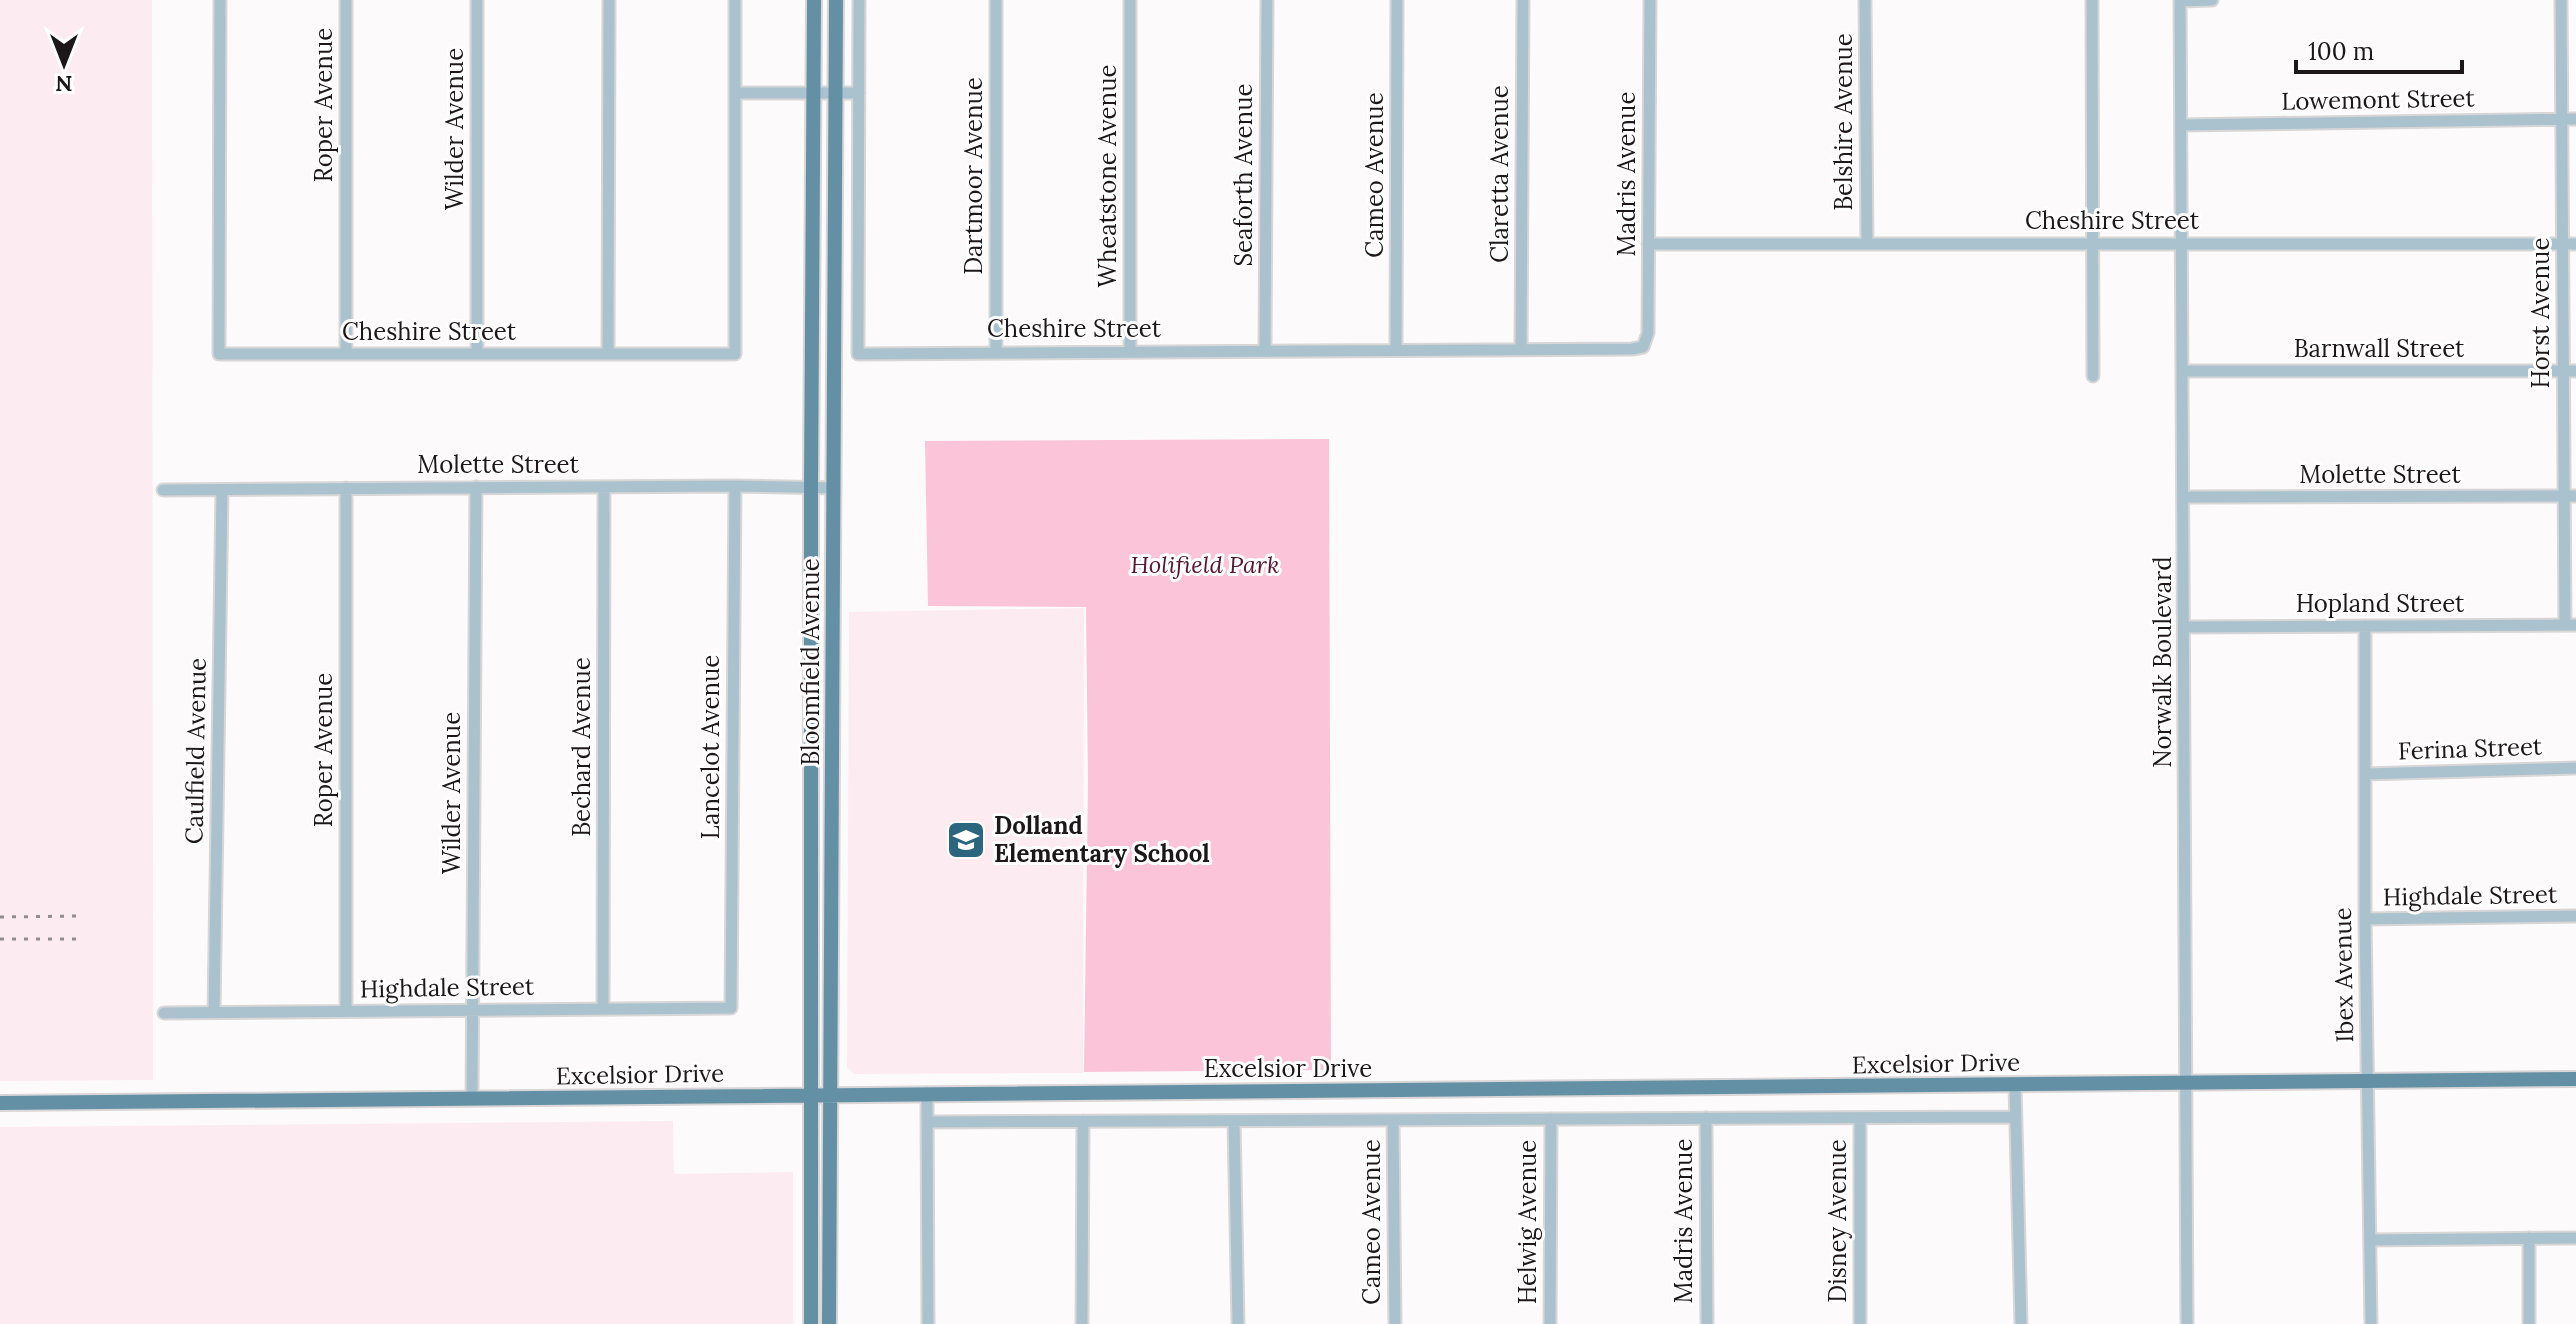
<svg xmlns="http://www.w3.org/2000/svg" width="2576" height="1324" font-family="Lora,serif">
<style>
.built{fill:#fcecf1}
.green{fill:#fcc4d9}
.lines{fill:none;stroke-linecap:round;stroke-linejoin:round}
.minor-casing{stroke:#d9d6d7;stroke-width:15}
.major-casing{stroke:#d9d6d7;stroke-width:18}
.minor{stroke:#aac2cd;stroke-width:11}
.major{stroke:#6490a5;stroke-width:14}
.rail{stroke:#918d8f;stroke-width:3;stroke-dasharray:4 8;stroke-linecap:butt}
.labels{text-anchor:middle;stroke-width:6;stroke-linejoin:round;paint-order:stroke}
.street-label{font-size:24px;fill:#1c1719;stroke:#fff}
.park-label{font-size:24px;font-style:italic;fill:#561735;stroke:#fff}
.poi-label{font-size:24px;font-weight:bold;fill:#1c1719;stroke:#fff;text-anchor:start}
</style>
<rect width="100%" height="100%" fill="#fdfafb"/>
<path class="built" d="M0,0H152L153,1080L0,1081Z
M1084,608L1083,1073L854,1074L847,1067L849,612Z
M673,1121L674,1174L793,1172V1324H0V1127Z"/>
<path class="green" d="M1329,439L1331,1070L1084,1072L1088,782L1086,607L928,606L925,441Z"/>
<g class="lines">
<defs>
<path id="minor" d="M220,0L219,354H735V0
M859,0L858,354L1632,349L1643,347L1648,333L1650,0
M1130,0V351
M1865,0L1867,244
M2092,0L2093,376
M2180,0L2187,1324
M2561,0L2565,625
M2180,1L2212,0
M735,93H859
M2181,125L2576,119
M1648,244H2576
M1396,349L1397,0
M1521,349L1523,0
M1265,350L1267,0
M996,352V0
M346,354V0
M477,354V0
M608,354L609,0
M2183,371H2576
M346,488V1011
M163,490L735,486L834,488
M2184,497L2576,496
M2365,626V919L2371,1324
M2185,627L2576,625
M2365,774L2576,768
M2365,919L2576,916
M603,1007L604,487
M214,1012L222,490
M164,1013L731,1008L735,486
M2015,1085L2021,1324
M927,1093L928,1324
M472,1098L476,487
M1706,1118L1707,1324
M1860,1118V1324
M1393,1120L1395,1324
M1234,1121L1238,1324
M927,1122L2016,1117
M2529,1238V1324
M2370,1240L2576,1238
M1082,1324L1083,1121
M1550,1324L1551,1119"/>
<path id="major" d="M0,1103L2576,1079
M811,1324V487L814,0
M829,1324L836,0"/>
</defs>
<use href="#minor" class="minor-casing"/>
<use href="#major" class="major-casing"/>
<use href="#minor" class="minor"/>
<use href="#major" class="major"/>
<path class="rail" d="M0,917L81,916
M0,939H79"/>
</g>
<defs>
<symbol id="school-square" viewBox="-11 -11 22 22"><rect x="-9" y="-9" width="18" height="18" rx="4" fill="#2c667e" stroke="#fff"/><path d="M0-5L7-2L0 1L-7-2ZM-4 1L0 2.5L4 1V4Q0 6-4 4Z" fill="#fff"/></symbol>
</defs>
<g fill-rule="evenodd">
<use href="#school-square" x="944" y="818" width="44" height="44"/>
</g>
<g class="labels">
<g class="street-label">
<text transform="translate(2378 100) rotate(-1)" y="8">Lowemont Street</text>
<text transform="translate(324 105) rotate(-90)" y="8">Roper Avenue</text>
<text transform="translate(1844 122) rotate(-90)" y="8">Belshire Avenue</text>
<text transform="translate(455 129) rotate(-90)" y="8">Wilder Avenue</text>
<text transform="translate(1500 174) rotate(-90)" y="8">Claretta Avenue</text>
<text transform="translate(1627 174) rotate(-90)" y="8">Madris Avenue</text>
<text transform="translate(1244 175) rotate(-90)" y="8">Seaforth Avenue</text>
<text transform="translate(1375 175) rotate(-90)" y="8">Cameo Avenue</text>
<text transform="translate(974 176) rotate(-90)" y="8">Dartmoor Avenue</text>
<text transform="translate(1108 176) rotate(-90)" y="8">Wheatstone Avenue</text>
<text x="2112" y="229">Cheshire Street</text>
<text transform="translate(2541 313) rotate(-90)" y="8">Horst Avenue</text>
<text x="1074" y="337">Cheshire Street</text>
<text x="429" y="340">Cheshire Street</text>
<text x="2379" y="357">Barnwall Street</text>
<text x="498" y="473">Molette Street</text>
<text x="2380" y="483">Molette Street</text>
<text x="2380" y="612">Hopland Street</text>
<text transform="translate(811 662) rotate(-90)" y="8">Bloomfield Avenue</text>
<text transform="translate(2163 662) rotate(-90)" y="8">Norwalk Boulevard</text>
<text transform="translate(582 747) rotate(-90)" y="8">Bechard Avenue</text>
<text transform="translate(711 747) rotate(-90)" y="8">Lancelot Avenue</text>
<text transform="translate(2470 749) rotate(-2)" y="8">Ferina Street</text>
<text transform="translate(324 750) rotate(-90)" y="8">Roper Avenue</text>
<text transform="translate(196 751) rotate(-89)" y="8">Caulfield Avenue</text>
<text transform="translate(452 793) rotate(-90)" y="8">Wilder Avenue</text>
<text transform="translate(2470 896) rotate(-1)" y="8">Highdale Street</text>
<text transform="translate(2344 975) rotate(-91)" y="8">Ibex Avenue</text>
<text transform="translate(447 988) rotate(-1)" y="8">Highdale Street</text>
<text transform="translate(1936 1064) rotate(-1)" y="8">Excelsior Drive</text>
<text x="1288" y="1077">Excelsior Drive</text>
<text transform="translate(640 1075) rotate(-1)" y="8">Excelsior Drive</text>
<text transform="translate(1684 1221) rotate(-90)" y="8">Madris Avenue</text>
<text transform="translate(1838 1221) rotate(-90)" y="8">Disney Avenue</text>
<text transform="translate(1372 1222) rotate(-90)" y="8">Cameo Avenue</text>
<text transform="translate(1528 1222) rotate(-90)" y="8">Helwig Avenue</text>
</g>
<g class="park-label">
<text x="1205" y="573">Holifield Park</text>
</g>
<g class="poi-label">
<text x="994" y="834">Dolland<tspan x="994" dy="28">Elementary School</tspan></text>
</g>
</g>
<g transform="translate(64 64) rotate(180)" stroke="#ffffff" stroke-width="6" paint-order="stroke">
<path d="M0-6L14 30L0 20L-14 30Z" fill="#1c1719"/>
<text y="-12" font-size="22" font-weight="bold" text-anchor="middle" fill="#1c1719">N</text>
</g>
<path d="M2296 60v12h166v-12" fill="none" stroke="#1c1719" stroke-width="4"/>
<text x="2308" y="60" font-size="24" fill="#1c1719" stroke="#ffffff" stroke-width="6" paint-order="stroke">100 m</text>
</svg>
